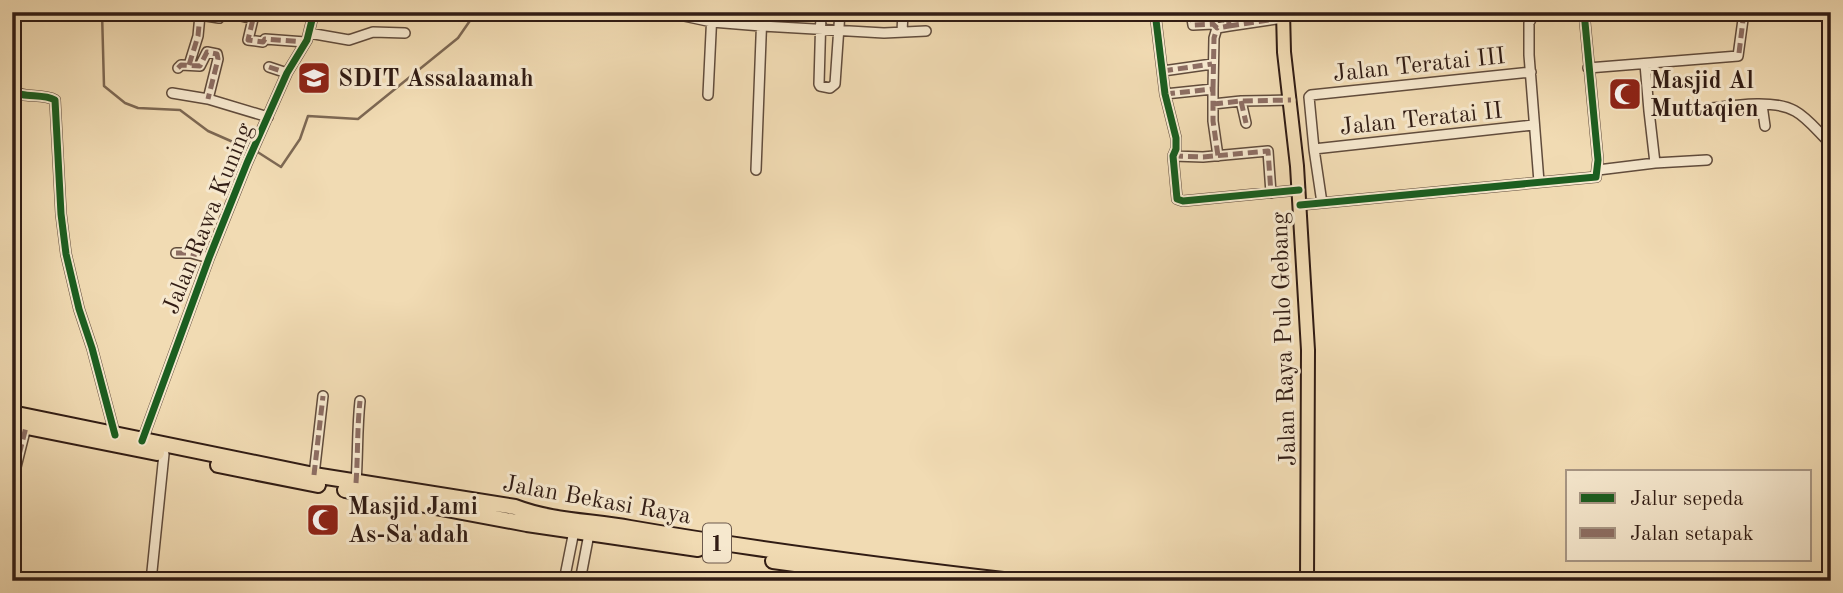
<svg xmlns="http://www.w3.org/2000/svg" width="1843" height="593" font-family="'Old Standard TT',serif">
<style>
.lines{fill:none;stroke-linecap:round;stroke-linejoin:round}
.stream{stroke:#7d6853;stroke-width:2.5}
.minor-casing{stroke:#614c3c;stroke-width:12}
.major-casing{stroke:#311c14;stroke-width:16}
.highway-casing{stroke:#311c14;stroke-width:18}
.minor{stroke:#f6e8ce;stroke-width:9}
.major{stroke:#f1dbb3;stroke-width:12}
.highway{stroke:#f1dbb3;stroke-width:14}
.quiet{stroke:#8d6e63;stroke-width:5;stroke-dasharray:10 5;stroke-linecap:butt}
.cycleway-casing{stroke:#f6e8ce;stroke-width:11}
.cycleway{stroke:#1b5e20;stroke-width:7}
.labels{text-anchor:middle;stroke-width:6;stroke-linejoin:round;paint-order:stroke}
.shield{fill:#f6e8ce;stroke:#6c594c;stroke-width:2}
.shield-label{font-size:23px;font-weight:bold;fill:#311c14}
.street-label{font-size:24px;fill:#311c14;stroke:#f6e8ce}
.poi-label{font-size:24px;font-weight:bold;fill:#311c14;stroke:#f6e8ce;text-anchor:start}
</style>
<rect width="100%" height="100%" fill="#f1dbb3"/>
<filter id="stains"><feTurbulence type="fractalNoise" baseFrequency=".00286" numOctaves="4"/><feColorMatrix values="0 0 0 0 .2 0 0 0 0 .09 0 0 0 0 .02 0 0 0 .5 -.17"/></filter>
<radialGradient id="worn" r=".72"><stop offset=".6" stop-color="#630" stop-opacity="0"/><stop offset="1" stop-color="#630" stop-opacity=".3"/></radialGradient>
<g class="lines">
<path class="stream" d="M102,12L104,86L125,103L138,108L180,110L208,131L249,149
M256,151L281,167L300,139L308,116L358,119L458,38L476,12"/>
<defs>
<path id="minor" d="M225,12L253,19L248,40L263,42L265,39L305,42
M665,12L712,22L761,26L884,33L926,31
M821,12L819,84L820,86L830,88L835,84L840,12
M1155,12L1165,94L1176,138V149L1173,156L1177,199L1183,201L1299,190
M1191,12L1193,25L1213,24L1217,28L1229,26L1228,12
M1535,12L1529,23V55L1539,182
M1155,15L1184,12
M1229,26L1283,18
M902,32L903,12
M309,33L349,40L373,32L405,33
M1645,64L1649,111
M189,65L198,36L200,15L219,18L221,12
M269,67L287,73
M178,68L181,65L200,66L207,52L217,54L218,59L208,99
M1588,68L1738,56L1744,12
M1163,71L1212,64
M1213,89L1214,38L1217,28
M12,90C22,99 42,93 55,100L61,214L66,254L79,309L92,348L115,435
M172,93L208,99L268,117
M1165,94L1213,89V121L1218,156
M708,95L712,12
M1241,101L1246,123
M1213,104L1241,101L1291,100
M1762,105L1765,126
M1314,149L1533,125
M1173,156L1203,157L1268,151L1271,193
M1655,163L1649,111C1686,118 1762,92 1795,111C1808,118 1819,133 1831,144
M756,170L762,12
M1598,170L1655,163L1707,160
M1322,203L1314,149L1309,97L1311,95L1531,72
M1300,205L1596,177L1598,160L1584,12
M176,253H191L209,258
M142,441L209,258L247,163L287,73L307,40L314,12
M314,475L323,396
M12,483L26,427
M356,483C358,455 357,429 360,401
M151,581L164,454
M564,581L574,531
M580,581L589,534"/>
<path id="major" d="M1283,12L1284,52L1297,166L1308,350L1307,581"/>
<path id="highway" d="M12,413L314,475L515,507C551,521 592,521 630,528C757,550 884,566 1012,581
M12,424L157,453
M218,465L318,485
M345,490L527,524L698,549
M773,561L921,581"/>
</defs>
<use href="#minor" class="minor-casing"/>
<use href="#major" class="major-casing"/>
<use href="#highway" class="highway-casing"/>
<use href="#minor" class="minor"/>
<use href="#major" class="major"/>
<use href="#highway" class="highway"/>
<path class="quiet" d="M225,12L253,19L248,40L263,42L265,39L305,42
M1191,12L1193,25L1213,24L1217,28L1229,26L1228,12
M1155,15L1184,12
M1229,26L1283,18
M1739,53L1744,12
M189,65L198,36L200,15L219,18L221,12
M269,67L287,73
M178,68L181,65L200,66L207,52L217,54L218,59L208,99
M1163,71L1212,64
M1213,89L1214,38L1217,28
M1165,94L1213,89V121L1218,156
M1241,101L1246,123
M1213,104L1241,101L1291,100
M1173,156L1203,157L1268,151L1271,193
M176,253H191L209,258
M314,475L323,396
M12,483L26,427
M356,483C358,455 357,429 360,401"/>
<defs>
<path id="cycleway" d="M1155,12L1165,94L1176,138V149L1173,156L1177,199L1183,201L1299,190
M12,90C22,99 42,93 55,100L61,214L66,254L79,309L92,348L115,435
M1300,205L1596,177L1598,160L1584,12
M142,441L209,258L247,163L287,73L307,40L314,12"/>
</defs>
<use href="#cycleway" class="cycleway-casing"/>
<use href="#cycleway" class="cycleway"/>
</g>
<defs>
<symbol id="school-square" viewBox="-11 -11 22 22"><rect x="-9" y="-9" width="18" height="18" rx="4" fill="#8f2418" stroke="#f6e8ce"/><path d="M0-5L7-2L0 1L-7-2ZM-4 1L0 2.5L4 1V4Q0 6-4 4Z" fill="#fff"/></symbol>
<symbol id="mosque-square" viewBox="-11 -11 22 22"><rect x="-9" y="-9" width="18" height="18" rx="4" fill="#8f2418" stroke="#f6e8ce"/><path d="M3.5-4.9A6 6 0 1 0 3.5 4.9A5 5 0 1 1 3.5-4.9Z" fill="#fff"/></symbol>
</defs>
<g fill-rule="evenodd">
<use href="#school-square" x="295" y="59" width="38" height="38"/>
<use href="#mosque-square" x="1606" y="75" width="38" height="38"/>
<use href="#mosque-square" x="304" y="501" width="38" height="38"/>
</g>
<g class="labels">
<rect class="shield" x="703" y="523.5" width="28" height="39" rx="5"/>
<g class="shield-label">
<text x="717" y="551">1</text>
</g>
<g class="street-label">
<text transform="translate(1419 64) rotate(-6)" y="8">Jalan Teratai III</text>
<text transform="translate(1421 118) rotate(-6)" y="8">Jalan Teratai II</text>
<text transform="translate(207 218) rotate(-68)" y="8">Jalan Rawa Kuning</text>
<text transform="translate(1283 339) rotate(-92)" y="8">Jalan Raya Pulo Gebang</text>
<text transform="translate(597 499) rotate(10)" y="8">Jalan Bekasi Raya</text>
</g>
<g class="poi-label">
<text x="338" y="86">SDIT Assalaamah</text>
<text x="1650" y="88">Masjid Al<tspan x="1650" dy="28">Muttaqien</tspan></text>
<text x="348" y="514">Masjid Jami<tspan x="348" dy="28">As-Sa'adah</tspan></text>
</g>
</g>
<rect width="1843" height="593" fill="none" stroke="#f1dbb3" stroke-width="42"/>
<rect x="14" y="14" width="1815" height="565" fill="none" stroke="#311c14" stroke-width="3.5"/>
<rect x="21" y="21" width="1801" height="551" fill="none" stroke="#311c14" stroke-width="2"/>
<rect x="1566" y="470" width="245" height="91" fill="#f6e8ce" stroke="#a79684" stroke-width="2"/>
<rect x="1580" y="493" width="35" height="10" fill="#1b5e20" stroke="#a79684" stroke-width="2"/>
<text x="1630" y="505" font-size="21" fill="#311c14">Jalur sepeda</text>
<rect x="1580" y="528" width="35" height="10" fill="#8d6e63" stroke="#a79684" stroke-width="2"/>
<text x="1630" y="540" font-size="21" fill="#311c14">Jalan setapak</text>
<rect width="100%" height="100%" filter="url(#stains)"/>
<rect width="100%" height="100%" fill="url(#worn)"/>
</svg>
